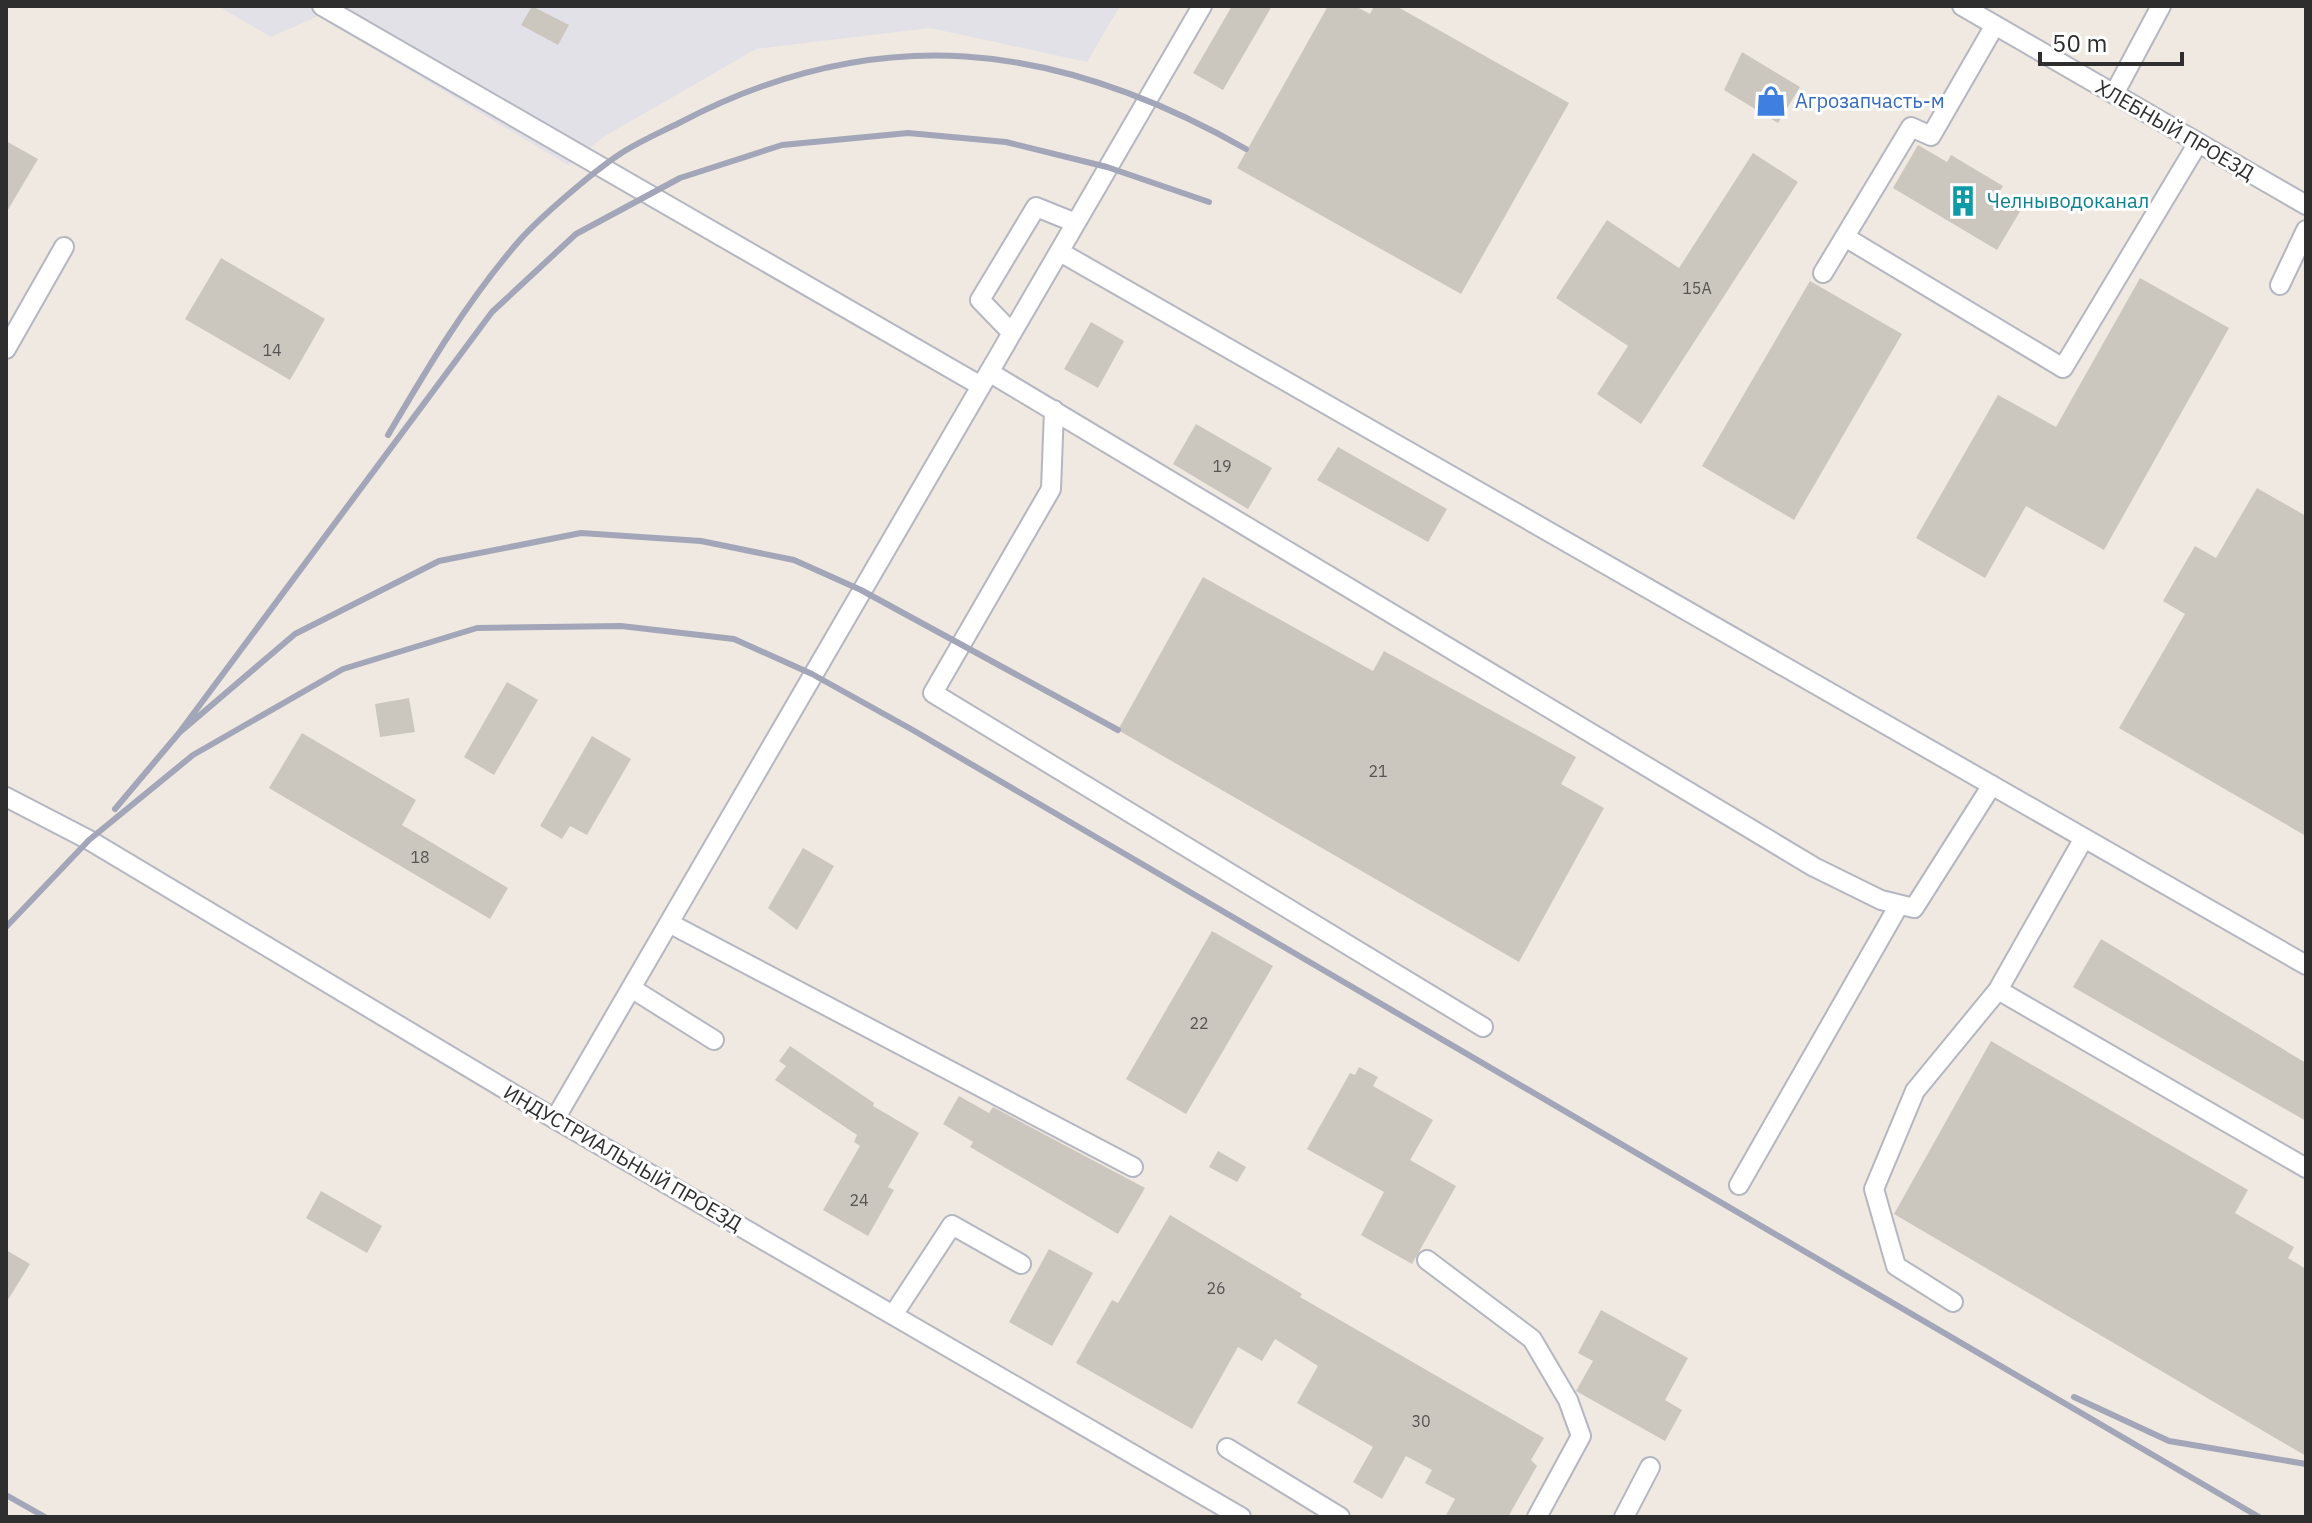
<svg xmlns="http://www.w3.org/2000/svg" width="2312" height="1523" font-family="'IBM Plex Sans',sans-serif">
<style>
.industrial{fill:#e3e1e8}
.building{fill:#cbc7bf}
.lines{fill:none;stroke-linecap:round;stroke-linejoin:round}
.minor-casing{stroke:#b4b7c1;stroke-width:22}
.minor{stroke:#fff;stroke-width:18}
.rail{stroke:#a3a6b8;stroke-width:6}
.labels{text-anchor:middle;stroke-width:6;stroke-linejoin:round;paint-order:stroke}
.number-label{font-size:16px;fill:#555452}
.shop-label{font-size:20px;fill:#366cbe;stroke:#fff;text-anchor:start}
.street-label{font-size:20px;fill:#2e2e2e;stroke:#fff}
.culture-label{font-size:20px;fill:#0d838f;stroke:#fff;text-anchor:start}
</style>
<rect width="100%" height="100%" fill="#efe9e1"/>
<path class="industrial" d="M218,6H1120L1087,62L930,28L756,49L605,136L568,165L318,16L271,37Z"/>
<path class="building" d="M532,6L569,25L558,45L521,25Z
M1232,6H1272L1223,90L1193,73Z
M1328,6H1355L1370,14L1374,6H1396L1569,103L1461,294L1237,168Z
M1742,52L1800,87L1778,123L1724,90Z
M6,141L38,159L6,213Z
M1918,145L1947,162L1951,155L2003,186L1998,194L2022,208L1997,250L1893,188Z
M1753,153L1798,182L1641,424L1597,394L1628,346L1556,298L1607,220L1679,268Z
M221,258L325,319L290,380L185,319Z
M2140,278L2229,328L2104,550L2026,506L1985,578L1916,538L1998,395L2056,427Z
M1810,281L1902,334L1794,520L1702,466Z
M1091,322L1124,341L1098,388L1064,369Z
M1196,424L1272,468L1248,509L1173,464Z
M1338,447L1447,509L1428,542L1317,480Z
M2257,488L2306,516V836L2119,728L2185,614L2163,601L2195,546L2216,558Z
M1203,577L1373,671L1384,651L1576,757L1561,784L1604,808L1519,962L1118,730Z
M507,682L538,700L494,775L464,757Z
M409,698L415,732L380,737L375,704Z
M302,733L416,800L402,825L508,888L490,919L269,788Z
M592,736L631,759L587,835L570,826L562,839L540,826Z
M803,848L834,866L797,930L768,908Z
M1212,931L1273,966L1186,1114L1126,1079Z
M2101,939L2306,1063V1121L2073,987Z
M1991,1041L2248,1190L2235,1213L2294,1247L2288,1258L2306,1269V1456L1894,1214Z
M790,1046L874,1103L873,1106L919,1133L888,1187L894,1190L868,1236L823,1210L860,1146L854,1142L857,1135L775,1080L786,1066L779,1061Z
M1359,1067L1378,1077L1373,1086L1433,1120L1410,1160L1456,1186L1412,1264L1361,1235L1384,1192L1307,1149L1350,1073L1355,1075Z
M959,1096L989,1113L993,1107L1145,1188L1118,1234L970,1147L973,1142L943,1124Z
M1218,1151L1246,1167L1237,1182L1209,1167Z
M321,1191L382,1226L367,1253L306,1218Z
M1170,1215L1302,1294L1300,1297L1544,1438L1531,1460L1537,1466L1508,1517H1445L1455,1499L1425,1483L1432,1470L1406,1456L1382,1499L1353,1482L1373,1447L1297,1403L1318,1366L1275,1339L1262,1361L1238,1347L1192,1429L1076,1363L1112,1300L1118,1303Z
M1049,1249L1093,1273L1052,1346L1009,1322Z
M6,1250L30,1264L6,1303Z
M1601,1310L1688,1358L1665,1400L1682,1410L1665,1441L1576,1391L1593,1361L1578,1353Z"/>
<g class="lines">
<defs>
<path id="minor" d="M322,6L981,386
M1962,6L2306,205
M2114,94L2161,6
M1845,237L2063,368L2198,143
M1060,252L2306,965
M1823,273L1911,127L1931,136L1995,25
M2280,285L2306,230
M1012,333L980,300L1036,207L1076,223
M6,349L64,247
M989,372L1814,867L1881,900L1914,908L1992,785
M1054,410L1051,489L933,693L1483,1027
M6,797L89,840L555,1119L1241,1517
M2084,838L1998,990L2306,1168
M669,923L1133,1167
M631,988L714,1040
M555,1119L1202,6
M1739,1185L1899,905
M1427,1260L1532,1339L1568,1400L1581,1436L1537,1517
M1953,1302L1896,1266L1874,1189L1915,1091L1998,990
M893,1315L952,1225L1021,1264
M1227,1448L1340,1517
M1624,1517L1650,1467"/>
</defs>
<use href="#minor" class="minor-casing"/>
<use href="#minor" class="minor"/>
<path class="rail" d="M388,435C428,367 467,301 519,241C539,218 594,171 620,154C638,142 659,133 679,123C877,19 1056,41 1246,149
M179,733L492,312L576,234L680,178L782,145L908,133L1006,142L1107,167L1209,202
M115,809L179,733L295,634L439,561L581,533L701,541L794,560L861,590L1118,730
M6,927L89,840L193,755L343,669L477,628L621,626L734,639L812,674L911,729L2259,1517
M2074,1397L2169,1441L2306,1464
M6,1495L45,1517"/>
</g>
<defs>
<symbol id="shop-bare" viewBox="-9 -9 18 18"><path d="M-5-2.5h2.3a2.7 3.5 0 0 1 5.4 0H5L5.5 6h-11ZM-1.5-2.5h3a1.5 2.3 0 0 0-3 0Z" fill="#3f7fe0" stroke="#fff" stroke-width="2.5" paint-order="stroke"/></symbol>
<symbol id="building-bare" viewBox="-9 -9 18 18"><path d="M-4-6H4V6H1V3H-1V6H-4ZM-2.5-4.3h1.7v1.8h-1.7ZM.8-4.3h1.7v1.8H.8ZM-2.5-1h1.7V.8h-1.7ZM.8-1h1.7V.8H.8Z" fill="#0f9aa8" stroke="#fff" stroke-width="2.5" paint-order="stroke"/></symbol>
</defs>
<g fill-rule="evenodd">
<use href="#shop-bare" x="1749" y="79" width="44" height="44"/>
<use href="#building-bare" x="1941" y="179" width="44" height="44"/>
</g>
<g class="labels">
<g class="number-label">
<text x="1697" y="294">15А</text>
<text x="272" y="356">14</text>
<text x="1222" y="472">19</text>
<text x="1378" y="777">21</text>
<text x="420" y="863">18</text>
<text x="1199" y="1029">22</text>
<text x="859" y="1206">24</text>
<text x="1216" y="1294">26</text>
<text x="1421" y="1427">30</text>
</g>
<g class="shop-label">
<text x="1795" y="108">Агрозапчасть-м</text>
</g>
<g class="street-label">
<text transform="translate(2175 130) rotate(30)" y="7">ХЛЕБНЫЙ ПРОЕЗД</text>
<text transform="translate(623 1158) rotate(30)" y="7">ИНДУСТРИАЛЬНЫЙ ПРОЕЗД</text>
</g>
<g class="culture-label">
<text x="1987" y="208">Челныводоканал</text>
</g>
</g>
<rect width="2312" height="1523" fill="none" stroke="#2e2e2e" stroke-width="16"/>
<path d="M2040 52v12h142v-12" fill="none" stroke="#2e2e2e" stroke-width="4"/>
<text x="2052" y="52" font-size="24" fill="#2e2e2e" stroke="#ffffff" stroke-width="6" paint-order="stroke">50 m</text>
</svg>
